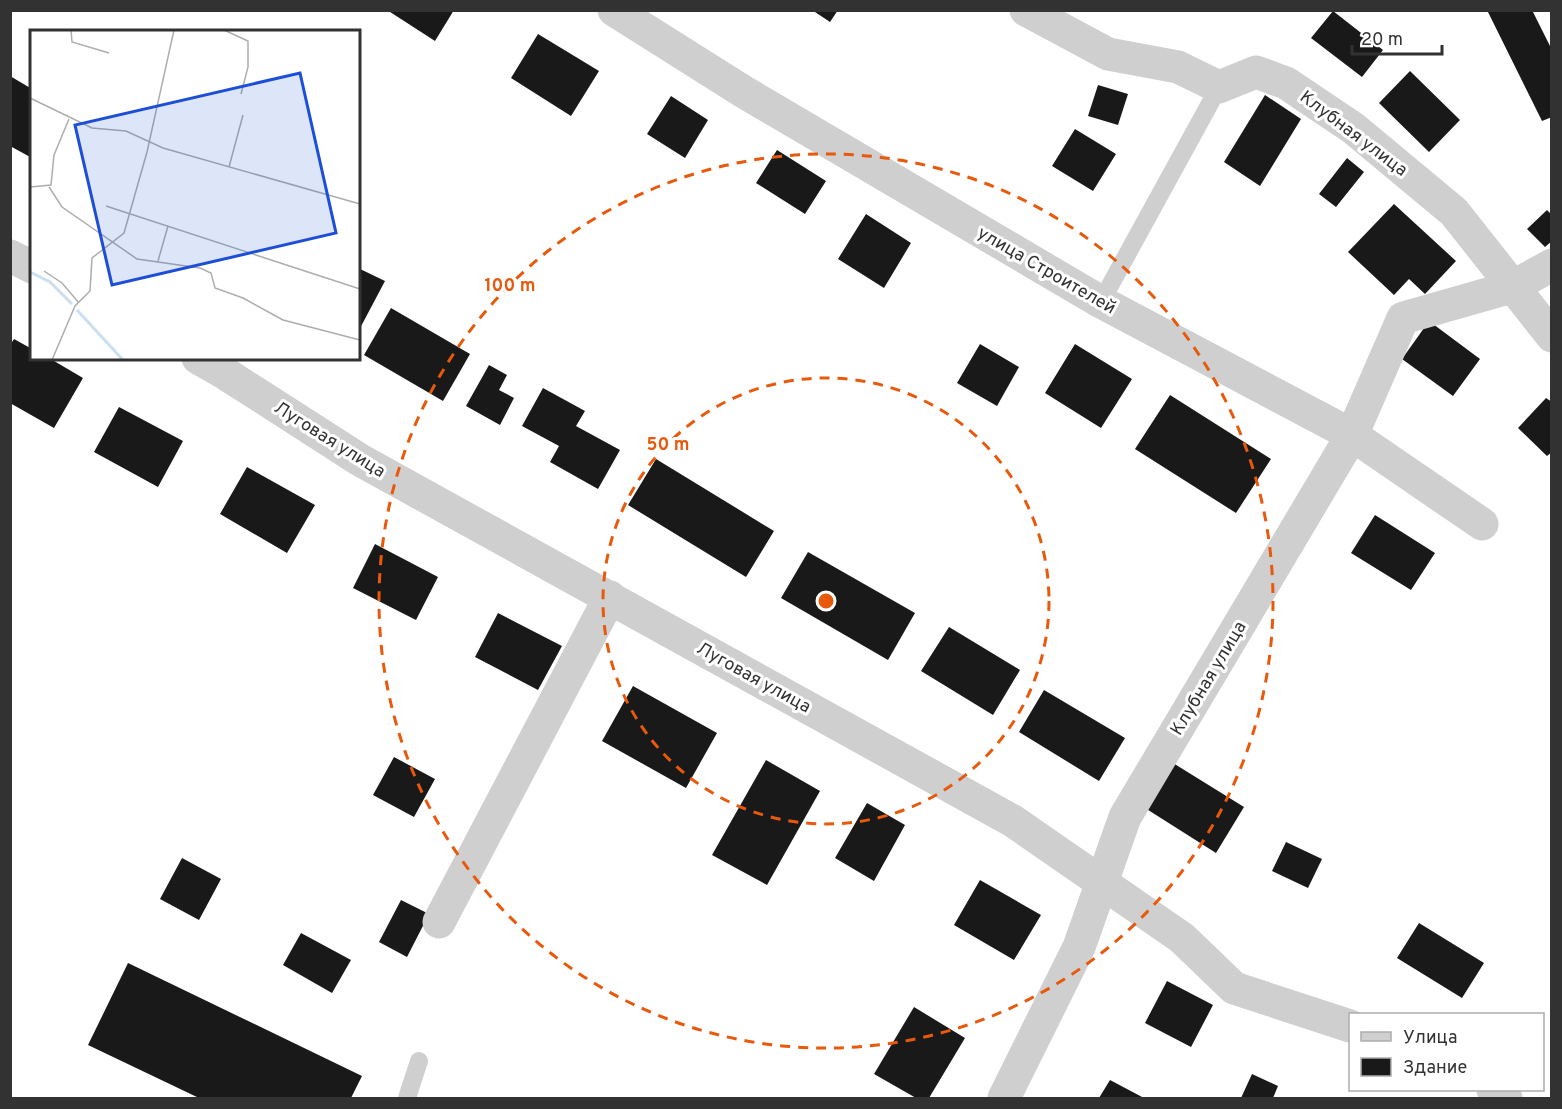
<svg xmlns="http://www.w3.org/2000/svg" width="1562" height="1109" font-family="Overpass,sans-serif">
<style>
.building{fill:#191919}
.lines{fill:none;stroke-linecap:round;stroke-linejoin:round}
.lane{stroke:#cfcfcf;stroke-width:18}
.street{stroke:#cfcfcf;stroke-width:33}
.ring{fill:none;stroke:#e8590c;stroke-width:3;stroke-dasharray:10 8}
.labels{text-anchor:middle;stroke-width:6;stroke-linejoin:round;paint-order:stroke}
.street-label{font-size:18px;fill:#323232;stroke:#fff}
.inset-river{fill:none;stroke:#cadff0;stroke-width:3}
.inset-road{fill:none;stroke:#adadad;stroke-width:1.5}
.view{fill:#1d4ed8;fill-opacity:0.15;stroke:#1d4ed8;stroke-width:3}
.inset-edge{fill:none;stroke:#323232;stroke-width:3}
.centre{fill:#e8590c;stroke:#fff;stroke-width:3}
.ring-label{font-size:18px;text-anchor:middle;font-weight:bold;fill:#e8590c;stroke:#fff;stroke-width:6;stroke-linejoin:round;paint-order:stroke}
</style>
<rect width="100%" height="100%" fill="#fff"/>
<path class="building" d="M387,10H454L435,41Z
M812,10H838L830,22Z
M1487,10H1532L1552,50V117L1542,121Z
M1333,11L1383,50L1362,77L1311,38Z
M538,34L599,71L571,116L511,78Z
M1410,71L1460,120L1429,152L1379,103Z
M10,76L32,89V158L10,146Z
M1098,85L1128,94L1118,125L1088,116Z
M1265,95L1301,119L1260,186L1224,162Z
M671,96L708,120L685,158L647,134Z
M1075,129L1116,154L1093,191L1052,166Z
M777,150L826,181L805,214L756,183Z
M1347,158L1364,172L1336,207L1319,194Z
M1394,204L1456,261L1425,294L1409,279L1394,295L1348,252Z
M1547,210L1552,215V241L1545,247L1527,229Z
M866,214L911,243L884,288L838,259Z
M358,268L385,281L358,332Z
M391,308L470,354L443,401L364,355Z
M1429,321L1480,359L1453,396L1402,359Z
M14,339L32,349V358H49L83,378L54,428L10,403V345Z
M980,344L1019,367L997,406L957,383Z
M1075,344L1132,379L1101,428L1045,393Z
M489,365L507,375L499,390L514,398L500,425L466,406Z
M543,388L585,411L576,426L620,450L598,489L550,462L559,446L522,426Z
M1170,395L1271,459L1236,513L1135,449Z
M1546,398L1552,402V452L1547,456L1518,428Z
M119,407L183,441L158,487L94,452Z
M656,459L774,531L746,577L628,505Z
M247,467L315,505L287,553L220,514Z
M1375,515L1435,553L1411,590L1351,553Z
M375,544L438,577L416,620L353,588Z
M808,552L915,613L888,660L781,598Z
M498,613L562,646L538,690L475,657Z
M949,627L1020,670L993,715L921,671Z
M633,686L717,733L686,788L602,741Z
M1044,690L1125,738L1099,781L1019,732Z
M394,757L435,779L414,817L373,795Z
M766,760L820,791L767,885L712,855Z
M1173,763L1244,807L1216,853L1145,808Z
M867,803L905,825L874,881L835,858Z
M1286,842L1322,859L1308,888L1272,871Z
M182,858L221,879L199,920L160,899Z
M980,880L1041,915L1014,960L954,925Z
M401,900L429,914L407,957L379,942Z
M1419,923L1484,963L1462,998L1397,958Z
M301,933L351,960L332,993L283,965Z
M128,963L362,1076L351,1098H199L88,1045Z
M1167,981L1213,1005L1191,1047L1145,1023Z
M914,1007L965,1038L929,1098H916L874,1074Z
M1252,1074L1278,1086L1273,1098H1241Z
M1110,1080L1144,1098H1099Z"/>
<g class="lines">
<path class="lane" d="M1101,302L1219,87
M407,1098L419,1061"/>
<path class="street" d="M614,10L744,92L1101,302L1352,435L1482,524
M1026,10L1108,54L1178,67L1219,87L1256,72L1286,83L1353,128L1454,212L1552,336
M10,256L32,267
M198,358L226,374L360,460L1013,821L1182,938L1234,988L1350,1026
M439,922L610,597
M1493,1090L1506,1098
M1004,1098L1079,947L1125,817L1352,435L1403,318L1512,287L1552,265"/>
</g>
<g class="ring">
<circle cx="826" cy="601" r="223"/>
<circle cx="826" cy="601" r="447"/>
</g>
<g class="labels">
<g class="street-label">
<text transform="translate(1354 133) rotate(37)" y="6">Клубная улица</text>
<text transform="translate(1047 270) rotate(30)" y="6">улица Строителей</text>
<text transform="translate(330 439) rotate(32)" y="6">Луговая улица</text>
<text transform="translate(754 677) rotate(29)" y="6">Луговая улица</text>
<text transform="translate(1208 678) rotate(-59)" y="6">Клубная улица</text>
</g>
</g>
<g transform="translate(30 30)">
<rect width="330" height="330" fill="#fff"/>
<path class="inset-river" d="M0,242L20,252L42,274M47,280L93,330"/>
<path class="inset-road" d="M41,0L42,12L79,23M194,0L218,11V37L211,64M0,68L62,98L96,101L133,118L330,174M199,137L213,85M0,157L21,155L24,125L39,89M19,157L32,177L107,229L170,238L181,243L185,258L213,268L253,290L330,310M76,176L330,259M128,231L138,196M14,241L32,253L49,273M22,330L45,276L60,261L62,228L94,203L117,122L144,0"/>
<path class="view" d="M270,43L306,203L82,255L45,95Z"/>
<rect width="330" height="330" class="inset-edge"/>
</g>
<circle cx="826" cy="601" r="9" class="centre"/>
<g class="ring-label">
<text x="510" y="291">100 m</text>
<text x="668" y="450">50 m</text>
</g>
<rect width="1562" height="1109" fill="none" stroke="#323232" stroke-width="24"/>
<rect x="1349" y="1013" width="195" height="78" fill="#ffffff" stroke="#adadad" stroke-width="1.5"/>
<rect x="1361" y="1032" width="30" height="9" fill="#cfcfcf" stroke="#adadad" stroke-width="1.5"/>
<text x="1403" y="1043" font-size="18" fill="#323232">Улица</text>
<rect x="1361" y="1058" width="30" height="18" fill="#191919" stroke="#adadad" stroke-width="1.5"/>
<text x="1403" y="1073" font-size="18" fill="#323232">Здание</text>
<path d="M1352 45v9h90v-9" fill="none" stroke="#323232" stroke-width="3"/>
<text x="1361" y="45" font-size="18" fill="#323232" stroke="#ffffff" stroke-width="4.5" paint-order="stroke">20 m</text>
</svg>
